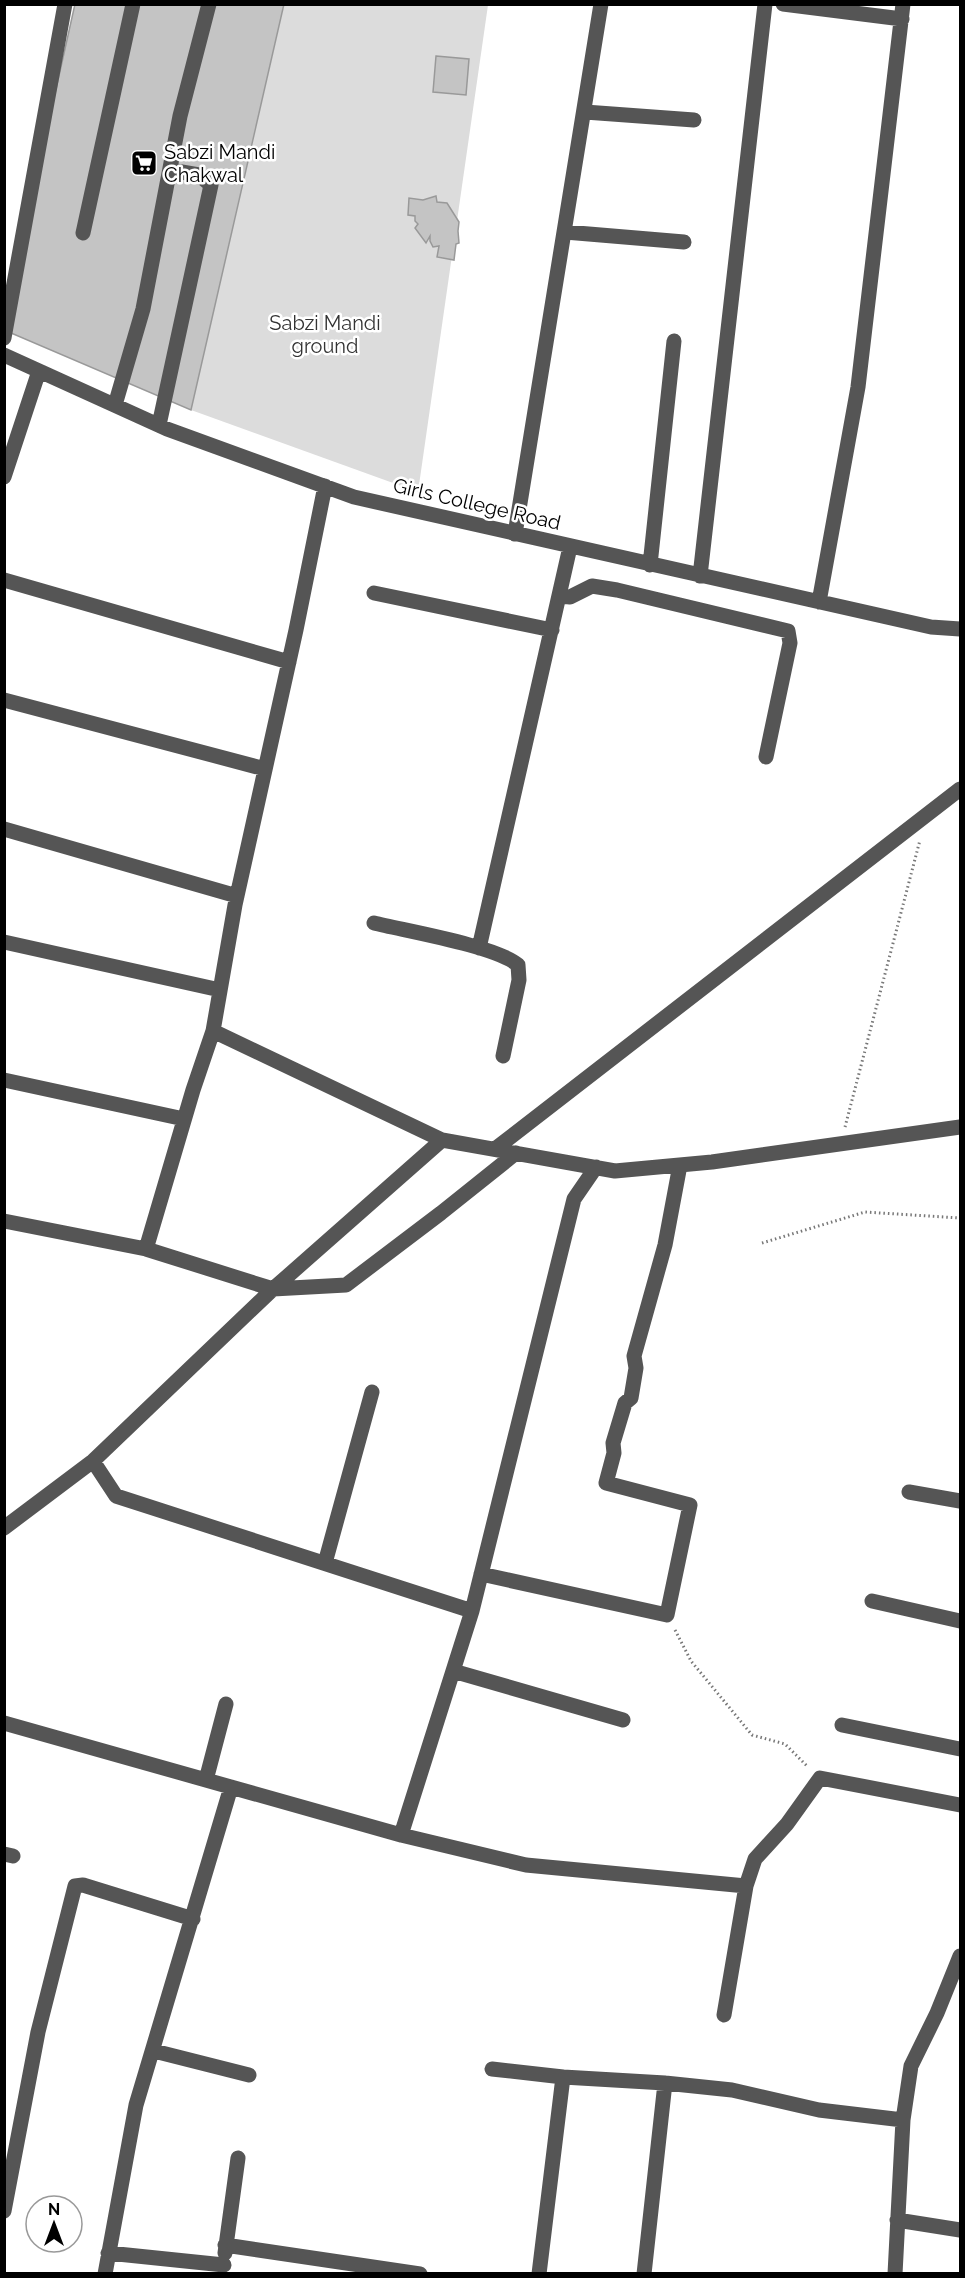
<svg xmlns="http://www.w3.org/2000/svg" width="965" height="2278" font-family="Raleway,sans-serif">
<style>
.green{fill:#dcdcdc}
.building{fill:#c4c4c4;stroke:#999;stroke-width:1.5}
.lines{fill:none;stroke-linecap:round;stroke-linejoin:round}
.path{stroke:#777;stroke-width:3;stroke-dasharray:1.5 3;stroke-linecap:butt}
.minor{stroke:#555;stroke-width:15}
.labels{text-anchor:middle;stroke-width:5;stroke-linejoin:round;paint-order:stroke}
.poi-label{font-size:20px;fill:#000;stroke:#fff;text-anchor:start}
.park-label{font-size:20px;fill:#333;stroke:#fff}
.street-label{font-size:20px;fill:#000;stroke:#fff}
</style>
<rect width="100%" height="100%" fill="#fff"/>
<path class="green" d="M284,5H488L418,492L191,410Z"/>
<path class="building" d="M75,4H284L191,410L4,330V322Z
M436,56L469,59L466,95L433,92Z
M436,196L437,202L447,203L459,222L458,231L459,243L456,244L454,260L437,257L439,246L433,247L430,241V236L426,243L415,228L418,224L415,221V216L408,215L409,198L423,200Z"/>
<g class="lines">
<path class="path" d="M845,1127L920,840
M762,1243L865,1212L960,1218
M675,1630L691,1661L752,1735L785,1744L808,1767"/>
<path class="minor" d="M783,4L902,19
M585,112L694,120
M565,232L684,242
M83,233L133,4
M4,338L65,4
M4,355L167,429L354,497L931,627L960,629
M115,405L143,309L180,116L209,4
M159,425L211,185L199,175L170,170
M4,477L39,371
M515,534L601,4
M650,565L674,341
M700,576L765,4
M4,580L289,662
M374,593L552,630
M561,596L570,597L592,586L617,590L788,631L790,643L766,757
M819,602L858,387L903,4
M4,700L265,769
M4,829L237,896
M374,923C406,931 496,946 518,965L519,980L503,1056
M4,942L220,990
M479,948L570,547
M213,1031L442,1140L615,1171L712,1162L960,1127
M4,1080L184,1119
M495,1149L960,789
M4,1221L146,1249L273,1289L346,1285L441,1213L516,1153
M146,1249L193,1090L213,1031L235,905L296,630L325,486
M93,1461L116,1496L472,1611L574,1199L596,1167
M909,1492L960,1501
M4,1528L93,1461L273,1289L442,1140
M325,1563L372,1392
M481,1574L667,1615L690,1505L606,1483L614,1453L613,1443L625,1403L631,1398L636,1368L634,1356L665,1245L680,1165
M872,1601L960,1621
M453,1671L623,1720
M4,1723L401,1835L526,1865L746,1886L755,1859L787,1824L820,1778L960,1805
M842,1725L960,1749
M206,1780L226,1704
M401,1835L472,1611
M4,1854L13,1856
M724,2015L746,1886
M154,2051L249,2075
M492,2069L563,2077L665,2083L732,2090L819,2110L903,2120
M4,2211L38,2032L75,1886L83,1885L193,1919
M897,2220L960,2230
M225,2245L420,2274
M108,2253L224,2265
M225,2253L238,2158
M105,2274L136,2105L231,1787
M539,2274L563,2077
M644,2274L665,2083
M895,2274L903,2120L911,2066L937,2013L960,1956"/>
</g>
<defs>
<symbol id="supermarket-square" viewBox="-11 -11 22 22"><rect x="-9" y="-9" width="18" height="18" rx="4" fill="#000" stroke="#fff"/><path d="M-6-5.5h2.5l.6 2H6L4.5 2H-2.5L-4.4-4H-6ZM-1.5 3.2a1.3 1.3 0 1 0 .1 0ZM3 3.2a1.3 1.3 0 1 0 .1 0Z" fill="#fff"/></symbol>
</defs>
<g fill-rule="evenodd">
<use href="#supermarket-square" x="129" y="148" width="30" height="30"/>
</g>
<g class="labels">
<g class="poi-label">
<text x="164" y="159">Sabzi Mandi<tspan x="164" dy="23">Chakwal</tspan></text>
</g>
<g class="park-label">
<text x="325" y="330">Sabzi Mandi<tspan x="325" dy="23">ground</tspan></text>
</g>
<g class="street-label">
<text transform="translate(477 504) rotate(13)" y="7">Girls College Road</text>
</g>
</g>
<rect width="965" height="2278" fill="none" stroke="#000000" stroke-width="12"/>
<g transform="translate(54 2224)"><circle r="28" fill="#ffffff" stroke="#999999" stroke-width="1.5"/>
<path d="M0-4.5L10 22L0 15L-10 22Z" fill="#000000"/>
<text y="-9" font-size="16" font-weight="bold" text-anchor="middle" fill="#000000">N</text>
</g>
</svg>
